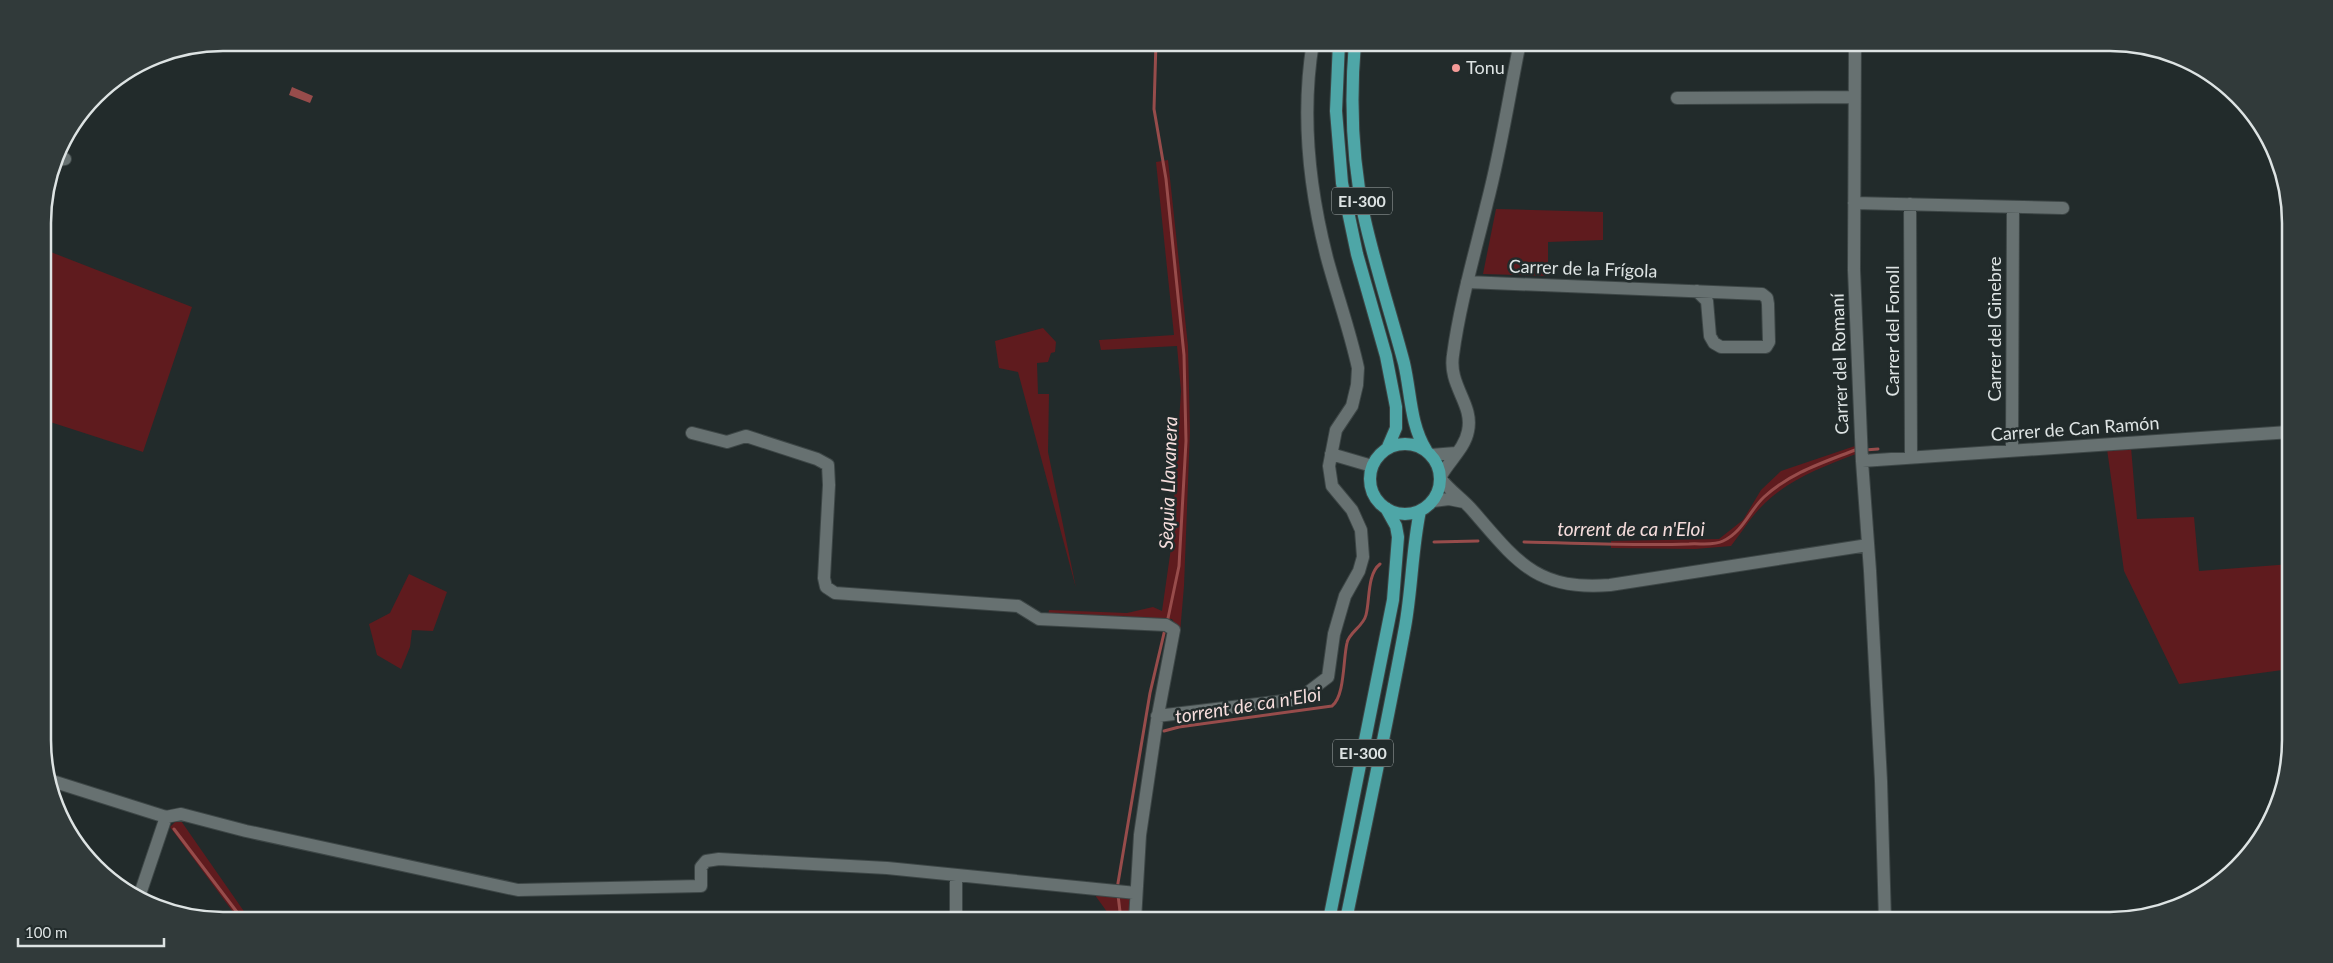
<svg xmlns="http://www.w3.org/2000/svg" width="2333" height="963" font-family="Lato,sans-serif">
<style>
.green{fill:#5f1b1e}
.water{fill:#974c4b}
.lines{fill:none;stroke-linecap:round;stroke-linejoin:round}
.stream{stroke:#974c4b;stroke-width:3}
.minor-casing{stroke:#3d4646;stroke-width:14}
.major-casing{stroke:#3d4646;stroke-width:14}
.minor{stroke:#677171;stroke-width:12}
.major{stroke:#4ea6a7;stroke-width:12}
.poi-dot{fill:#f59b98;stroke:#222b2b;stroke-width:2}
.labels{text-anchor:middle;stroke-width:5;stroke-linejoin:round;paint-order:stroke}
.shield{fill:#222b2b;stroke:#a5acac;stroke-width:1}
.shield-label{font-size:16px;font-weight:bold;fill:#dde3e3}
.poi-label{font-size:18px;fill:#dde3e3;stroke:#222b2b;text-anchor:start}
.street-label{font-size:18px;fill:#dde3e3;stroke:#222b2b}
.water-label{font-size:19px;font-style:italic;fill:#f5dddc;stroke:#222b2b}
.rim{fill:none;stroke:#dde3e3;stroke-width:2.5}
</style>
<rect width="100%" height="100%" fill="#222b2b"/>
<path class="green" d="M1168,160L1188,346L1190,431L1184,586L1180,633L1172,619L1048,616L1049,610L1127,613L1153,607L1162,611L1171,548L1181,391L1177,346L1101,350L1099,340L1174,335L1156,162Z
M1496,209L1603,212V240L1548,242V276L1483,274Z
M43,249L192,307L143,452L44,420Z
M1043,328L1056,342L1055,352L1051,353L1048,362L1037,363L1038,394H1049L1048,452L1076,588L1018,372L999,368L995,341Z
M1855,446L1856,454C1824,466 1790,479 1765,503C1752,515 1742,532 1731,546L1695,549L1611,548V541L1719,539L1743,520L1761,490L1781,471Z
M2131,447L2137,519L2194,517L2199,571L2290,564V669L2179,684L2124,571L2107,449Z
M409,574L447,592L433,631L412,630L410,647L401,669L377,655L369,624L390,613Z
M179,818L250,920H239L170,827Z
M1092,891L1132,896L1131,920H1111L1110,916Z"/>
<path class="water" d="M292,87L313,96L310,103L289,95Z"/>
<g class="lines">
<path class="stream" d="M1156,42L1154,109L1166,179L1184,355L1186,441L1179,566L1167,623
M1865,450L1878,449
M1434,542L1478,541
M1524,542C1579,543 1634,546 1689,544C1699,543 1714,546 1723,541C1743,532 1749,511 1764,497C1790,473 1822,463 1855,450
M1164,731L1179,727L1332,706C1345,696 1343,659 1347,643C1349,632 1363,627 1366,615C1370,600 1367,574 1380,564
M174,829L243,920
M1117,889L1150,693L1165,629
M1118,895L1121,920"/>
<defs>
<path id="minor" d="M1855,42L1854,270L1862,461L1870,571L1881,781L1885,920
M1677,98L1854,97
M57,160L65,159
M1854,203L2063,208
M1910,204L1911,457
M1467,282L1762,294L1767,298L1768,304L1769,342L1766,347H1721L1714,343L1710,336L1707,301L1697,291
M692,433L727,442L746,436L817,459L828,465L829,485L824,578L826,587L835,593L1018,606L1039,619L1166,625L1174,630L1157,720L1140,835L1135,920
M2012,450L2013,207
M1331,454L1372,466
M1431,455L1456,453
M1862,461L2290,432
M1441,476C1449,461 1465,448 1468,431C1474,404 1448,386 1453,355C1460,303 1475,253 1487,203C1501,150 1509,96 1520,42
M1441,479C1450,491 1463,499 1473,511C1517,562 1537,591 1610,585L1868,545
M1433,501L1449,499L1464,502
M1157,716L1299,699L1328,677L1334,634L1345,596L1359,571L1363,557L1361,530L1352,510L1332,486L1329,466L1336,430L1352,406L1357,385L1358,368C1350,331 1337,295 1327,258C1309,188 1301,114 1313,42
M49,780L166,817L181,814L246,831L518,890L701,886V867L706,861L719,859L887,868L1136,893
M140,894L166,817
M956,920V876"/>
<path id="major" d="M1339,42L1336,111L1342,183L1357,254L1386,356L1396,407V428L1387,449
M1355,42C1350,101 1352,159 1364,216C1375,266 1391,314 1404,363C1411,393 1410,424 1426,450
M1370 479a35 35 0 1 1 70 0a35 35 0 1 1-70 0Z
M1329,920L1393,600L1398,537L1396,526L1386,508
M1346,920C1366,823 1387,725 1405,627C1412,588 1412,549 1420,511"/>
</defs>
<use href="#minor" class="minor-casing"/>
<use href="#major" class="major-casing"/>
<use href="#minor" class="minor"/>
<use href="#major" class="major"/>
</g>
<circle class="poi-dot" cx="1456" cy="68" r="5"/>
<g class="labels">
<g class="shield">
<rect x="1332" y="187.5" width="60" height="27" rx="4"/>
<rect x="1333" y="739.5" width="60" height="27" rx="4"/>
</g>
<g class="shield-label">
<text x="1362" y="207">EI-300</text>
<text x="1363" y="759">EI-300</text>
</g>
<g class="poi-label">
<text x="1466" y="74">Tonu</text>
</g>
<g class="street-label">
<text transform="translate(1583 269) rotate(2)" y="6">Carrer de la Frígola</text>
<text transform="translate(1995 329) rotate(-90)" y="6">Carrer del Ginebre</text>
<text transform="translate(1893 331) rotate(-90)" y="6">Carrer del Fonoll</text>
<text transform="translate(1840 364) rotate(-92)" y="6">Carrer del Romaní</text>
<text transform="translate(2075 429) rotate(-4)" y="6">Carrer de Can Ramón</text>
</g>
<g class="water-label">
<text transform="translate(1168 483) rotate(-88)" y="7">Sèquia Llavanera</text>
<text x="1631" y="536">torrent de ca n'Eloi</text>
<text transform="translate(1248 705) rotate(-9)" y="7">torrent de ca n'Eloi</text>
</g>
</g>
<path d="M0 0H2333V963H0ZM223 51H2110A172 172 0 0 1 2282 223V740A172 172 0 0 1 2110 912H223A172 172 0 0 1 51 740V223A172 172 0 0 1 223 51Z" fill="#313a3a" fill-rule="evenodd"/>
<path class="rim" d="M223 51H2110A172 172 0 0 1 2282 223V740A172 172 0 0 1 2110 912H223A172 172 0 0 1 51 740V223A172 172 0 0 1 223 51Z"/>
<path d="M18 938v8h146v-8" fill="none" stroke="#dde3e3" stroke-width="2.5"/>
<text x="25" y="938" font-size="15" fill="#dde3e3" stroke="#222b2b" stroke-width="4" paint-order="stroke">100 m</text>
</svg>
